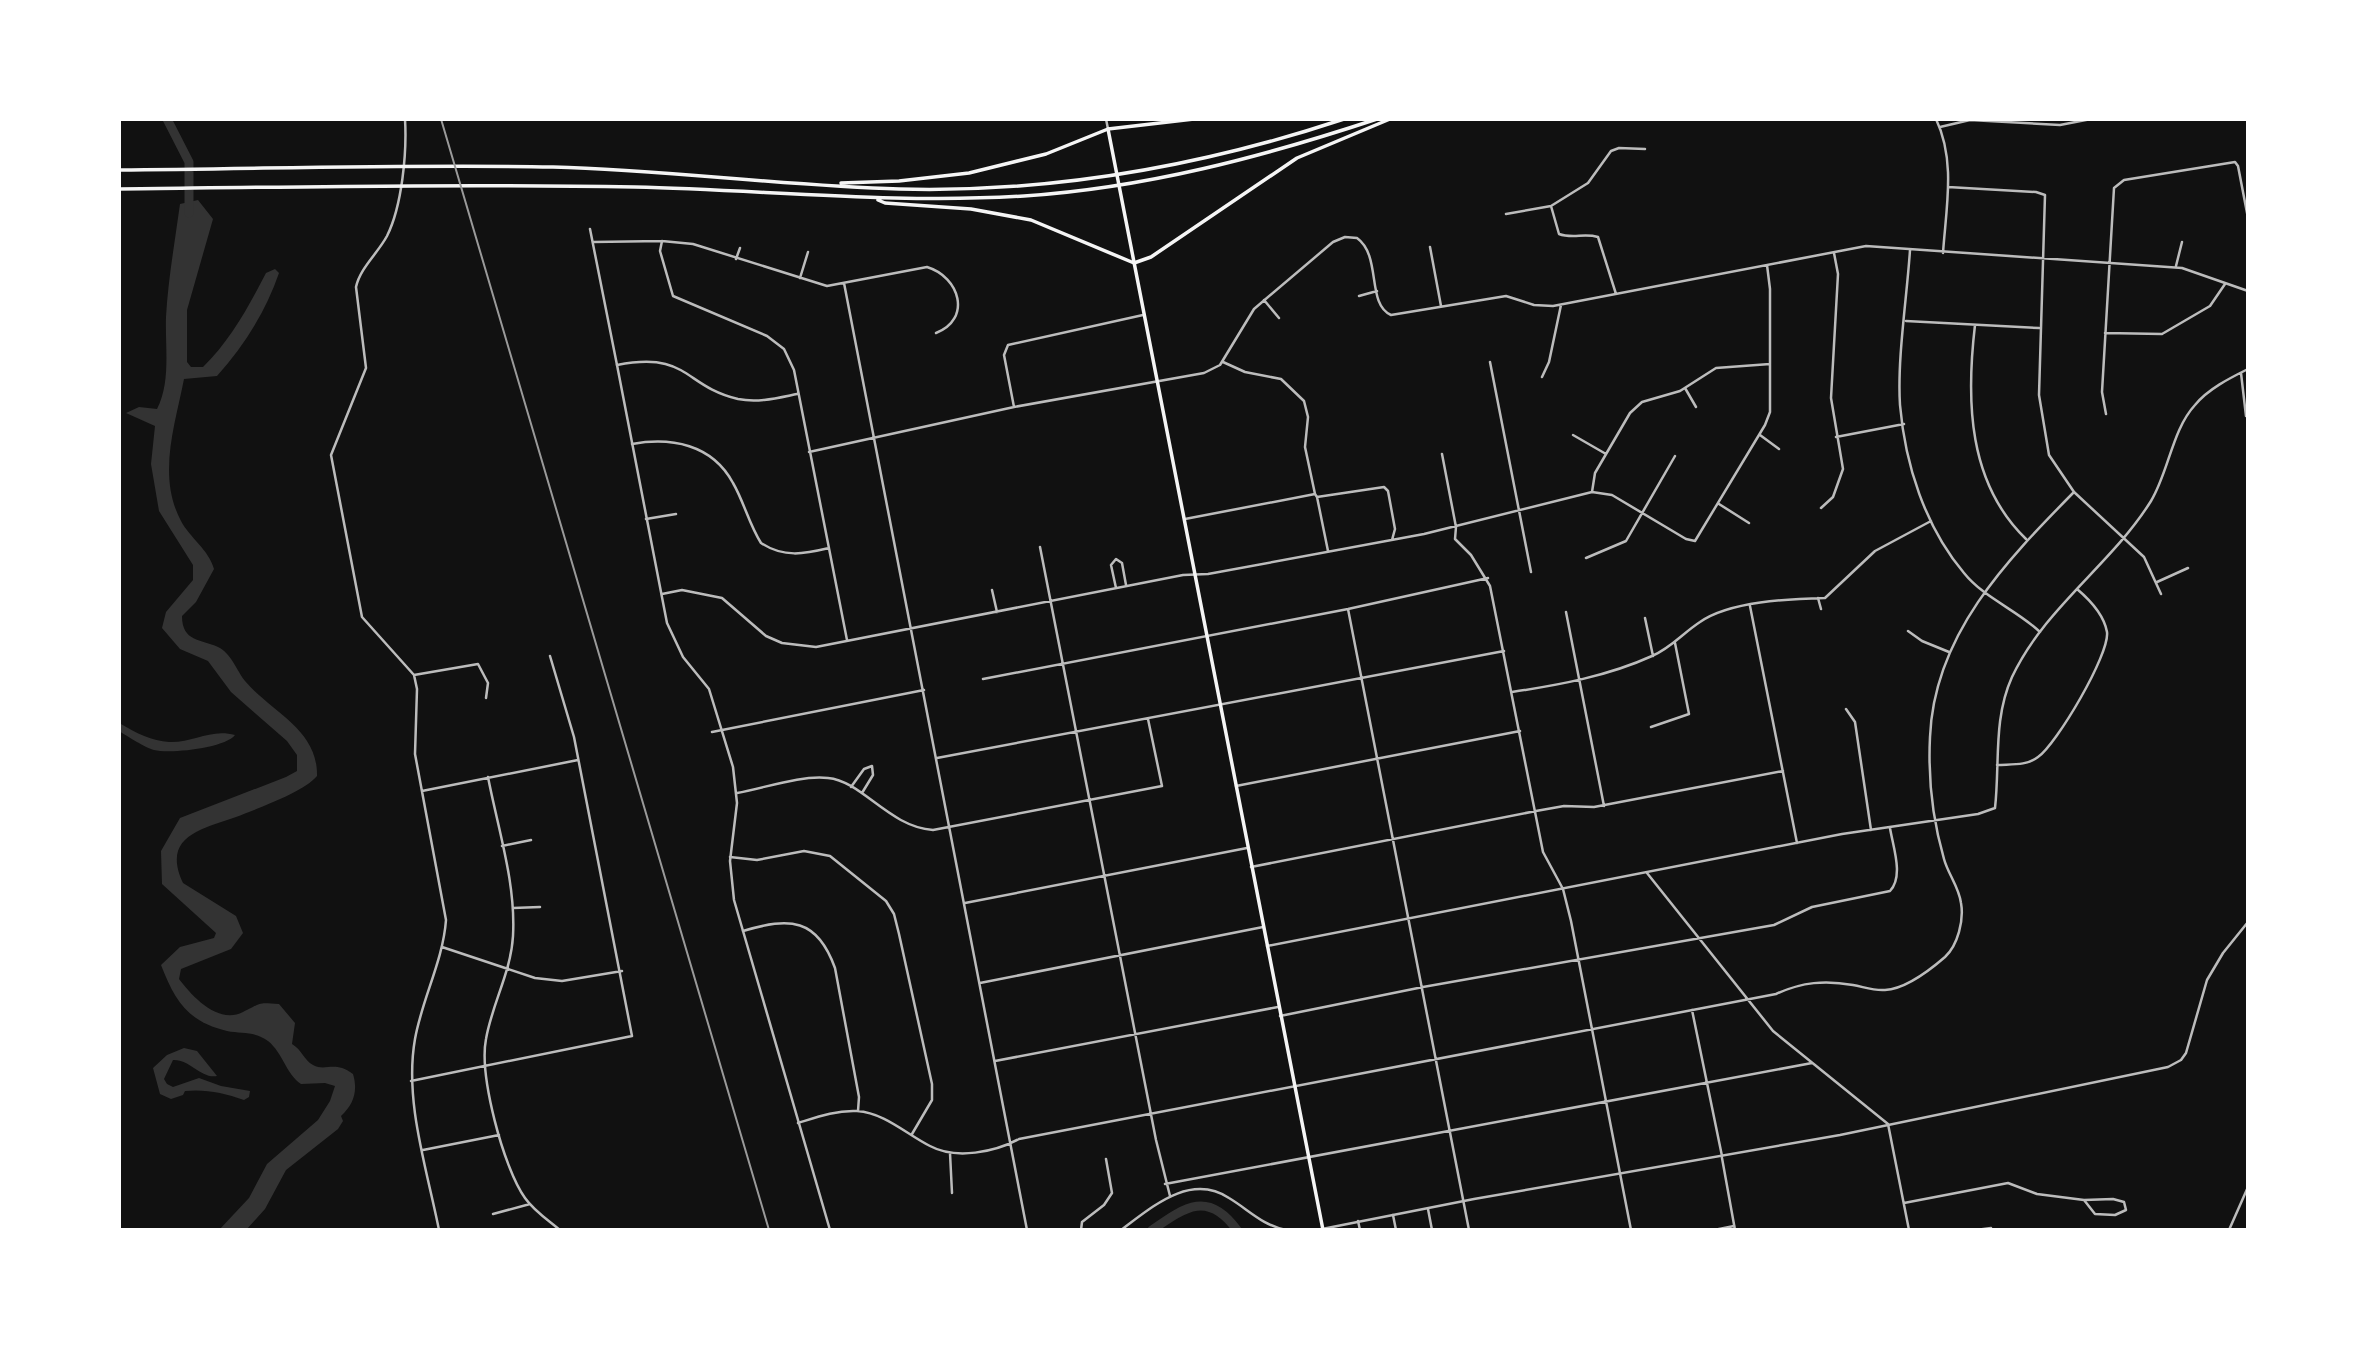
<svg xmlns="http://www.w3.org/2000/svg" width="2367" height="1349" font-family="'Roboto Serif',serif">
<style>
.water{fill:#333}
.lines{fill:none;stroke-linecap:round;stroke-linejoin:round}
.river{stroke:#333;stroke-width:9}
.minor{stroke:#bcbcbc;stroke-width:2.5}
.tertiary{stroke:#bcbcbc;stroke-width:2.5}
.secondary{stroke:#f5f5f5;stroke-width:3.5}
.trunk{stroke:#f5f5f5;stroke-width:3.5}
.rail{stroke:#9a9a9a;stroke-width:2}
</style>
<rect width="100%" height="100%" fill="#111"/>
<path class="water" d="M198,200L213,219L187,310V362L191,367H203C230,341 249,306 266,273L275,269L279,273C266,311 244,346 217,376L184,379C175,425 157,476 181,521C190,538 209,550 214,569L196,602L182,616C182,642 201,639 218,647C231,653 237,671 245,681C271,712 318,729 317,776C304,792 256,809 236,817C202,829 161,836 183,883L236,916L243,933L231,949L181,969L179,979C192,996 218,1025 243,1012C262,1003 256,1002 279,1004L295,1023L292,1044C302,1050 304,1060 313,1065C326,1072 334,1060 353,1074C358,1091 354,1104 341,1116L343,1121L338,1129L286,1170L265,1209L246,1230H219L249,1198L267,1164L318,1120L330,1101L335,1086L325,1083L301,1084C286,1074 283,1053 268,1041C255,1031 242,1034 227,1031C186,1021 175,1000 161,965L180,947L214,938L216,933L162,884L161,851L180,818L286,777L297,771V755L287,741L231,692L208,661L180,649L162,628L166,612L193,580V565L159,511L151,464L155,426L126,413L139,407L157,409C171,382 165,347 166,317C168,280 175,241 180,204Z
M119,720L121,724C136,733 152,741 169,742C193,743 211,728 235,735C225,748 171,754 154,750C146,748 127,736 119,731Z
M184,1048L197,1051L217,1076C201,1079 190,1059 173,1060L164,1079L167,1084L173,1087L199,1078L221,1086L250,1091L249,1097L244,1100C224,1093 206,1089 185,1091L183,1095L171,1099L160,1094L153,1068L167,1055Z"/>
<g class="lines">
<path class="river" d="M167,119L189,162V213
M1152,1230C1185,1207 1208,1190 1237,1230"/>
<path class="minor" d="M405,119C407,153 402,206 387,236C378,253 360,268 356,287L366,368L331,455L362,617L414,675L417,689L415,754L446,920C443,961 422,999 415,1039C404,1101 427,1169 439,1230
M1936,119C1956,161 1946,208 1943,253
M1940,127L1970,120L2060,125L2091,119
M1948,187L2036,192L2045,195L2039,395L2049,455L2074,492L2144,557L2161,594
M1551,206L1588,183L1611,151L1619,148L1645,149
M1506,214L1551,206L1559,234C1572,239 1584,233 1598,237L1616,294
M590,229L617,365C689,351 683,386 738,399C758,403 777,398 797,394
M662,241L660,251L673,296L767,336L784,349L794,370L847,640
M593,242L662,241L693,244L827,286L927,267C960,277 972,319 936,333
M1430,247L1441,306
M1910,250C1907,297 1897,359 1900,405C1905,464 1925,527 1964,573C1984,598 2017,610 2040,632
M736,259L740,248
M2176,266L2182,242
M800,278L808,252
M844,283L1027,1230
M1359,296L1377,291
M1264,300L1279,318
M1906,321L2039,328
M1975,325C1966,401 1968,483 2026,539
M2105,333L2162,334L2210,306L2225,284
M1223,362L1245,372L1281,379L1304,401L1308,417L1305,447L1315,494
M1490,362L1531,572
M2241,373L2246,416
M1542,377L1549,362L1561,305
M1685,388L1696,407
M1014,407L1004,355L1008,345L1143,315
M2106,414L2102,392L2114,188L2124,180L2235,162L2238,166L2248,218
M1573,435L1606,454
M1760,435L1779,449
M1836,437L1904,424
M632,444C671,437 712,444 733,483C744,502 749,524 761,543C784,558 804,554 829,548
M809,452L1014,407L1204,373L1220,365L1254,309L1333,242L1345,237L1357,238C1382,256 1366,304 1391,315L1506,296L1534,305L1553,306L1866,246L2182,268L2248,291
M1442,454L1456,527L1455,539L1471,555L1490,586L1543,852L1563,889L1571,921L1631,1230
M1592,492L1595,473L1630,413L1642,402L1680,391L1716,368L1770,364
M1317,497L1328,551
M1719,504L1749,523
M1821,508L1833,497L1843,469L1831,398L1838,274L1834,253
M646,519L676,514
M1185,519L1315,494L1317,497L1384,487L1388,491L1395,529L1392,540
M1040,547L1156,1140L1170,1196
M1586,558L1626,541L1675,456
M2157,582L2188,568
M1116,588L1111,565L1116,559L1122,563L1126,585
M992,590L997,612
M662,594L682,590L722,598L766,636L782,643L816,647L1183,575L1208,574L1424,534L1592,492L1612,495L1686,539L1695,541L1765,425L1770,412V289L1767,265
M1818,598L1821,609
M1750,606L1797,843
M1348,609L1469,1230
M1566,612L1604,806
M1645,618L1653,656
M1908,631L1922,641L1949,652
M414,675L478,664L488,683L486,698
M983,679L1348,609L1488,578
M1512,692C1559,685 1608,676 1652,656C1671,648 1683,633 1700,622C1730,601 1789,599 1825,598L1875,551L1931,521
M1846,709L1855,722L1871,830
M1651,727L1689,714L1675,643
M712,732L924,690
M937,758L1504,651
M1997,765C2012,764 2026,766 2038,757C2056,745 2110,654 2107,632C2104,615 2090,600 2077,589
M488,777C498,829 516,883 513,936C511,972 492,1004 486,1039C479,1075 503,1167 525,1198C534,1211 548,1220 560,1230
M1236,786L1520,731
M851,787L864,769L872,766L873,775L862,793
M422,791L578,760
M737,793C765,788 800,775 828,778C862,781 889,827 933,830L1162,786L1148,719
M502,846L531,840
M730,857L757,860L804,851L830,856L886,901L894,914L899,934L932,1084V1100L912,1134
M1251,867L1536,811L1564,806L1594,807L1783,771
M1647,873L1773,1031L1888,1124L1909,1230
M965,903L1247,848
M513,908L540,907
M743,931C790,917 817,918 835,968L859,1097L858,1111
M1267,946L1842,834L1978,814L1995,808C2000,764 1993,719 2012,677C2045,607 2111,565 2151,501C2169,471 2172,430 2195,405C2208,389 2230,378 2248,369
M442,947L535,978L562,981L622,971
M980,983L1263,927
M1692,1010L1722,1156
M1280,1016L1423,987L1774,925L1812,907L1890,891C1904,876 1893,847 1890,828
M995,1061L1278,1007
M411,1081L632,1036L574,737L550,656
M798,1123C817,1117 836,1110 857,1111C885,1113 906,1134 930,1146C956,1160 995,1152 1019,1139L1776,994C1802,982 1825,980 1853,985C1864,987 1874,991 1885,990C1905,989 1930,970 1945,957C1958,945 1964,920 1961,903C1959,887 1948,874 1944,859C1933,821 1928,777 1930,737C1934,635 2006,561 2074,492
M423,1150L499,1135
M950,1153L952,1193
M1165,1184L1812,1063
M2113,1199L2124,1202L2126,1210L2115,1215L2095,1214L2084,1200Z
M1904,1203L2008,1183L2037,1194L2084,1200
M1428,1209L1432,1230
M493,1214L530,1204
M1393,1215L1396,1230
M1358,1221L1360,1230
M1081,1230L1082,1222L1104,1205L1112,1193L1106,1159
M1714,1230L1734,1226
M1976,1230L1991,1228
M2229,1230L2248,1187"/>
<path class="tertiary" d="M1106,119L1108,129
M617,365L667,623L683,657L709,689L733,767L737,803L730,861L734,900L830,1230
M1722,1158L1735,1230
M1121,1230C1151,1208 1190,1172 1229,1198C1249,1210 1262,1225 1286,1230
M1317,1230L1474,1199L1840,1135L2168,1067L2181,1060L2186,1053L2207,980L2223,953L2248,922"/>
<path class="secondary" d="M1108,129L1323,1230"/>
<path class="trunk" d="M119,170C263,169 409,164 553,167C669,170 784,186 899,189C1050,193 1202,166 1344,119
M841,183L899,181L969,173L1046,154L1108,129L1194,119
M119,189C291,187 463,184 635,187C765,190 894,204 1024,196C1145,188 1262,157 1377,119
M878,200L885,203L971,209L1031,220L1134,263L1151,257L1297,158L1390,119"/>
<path class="rail" d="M441,119L769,1230"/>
</g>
<rect width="2367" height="1349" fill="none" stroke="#ffffff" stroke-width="242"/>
</svg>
